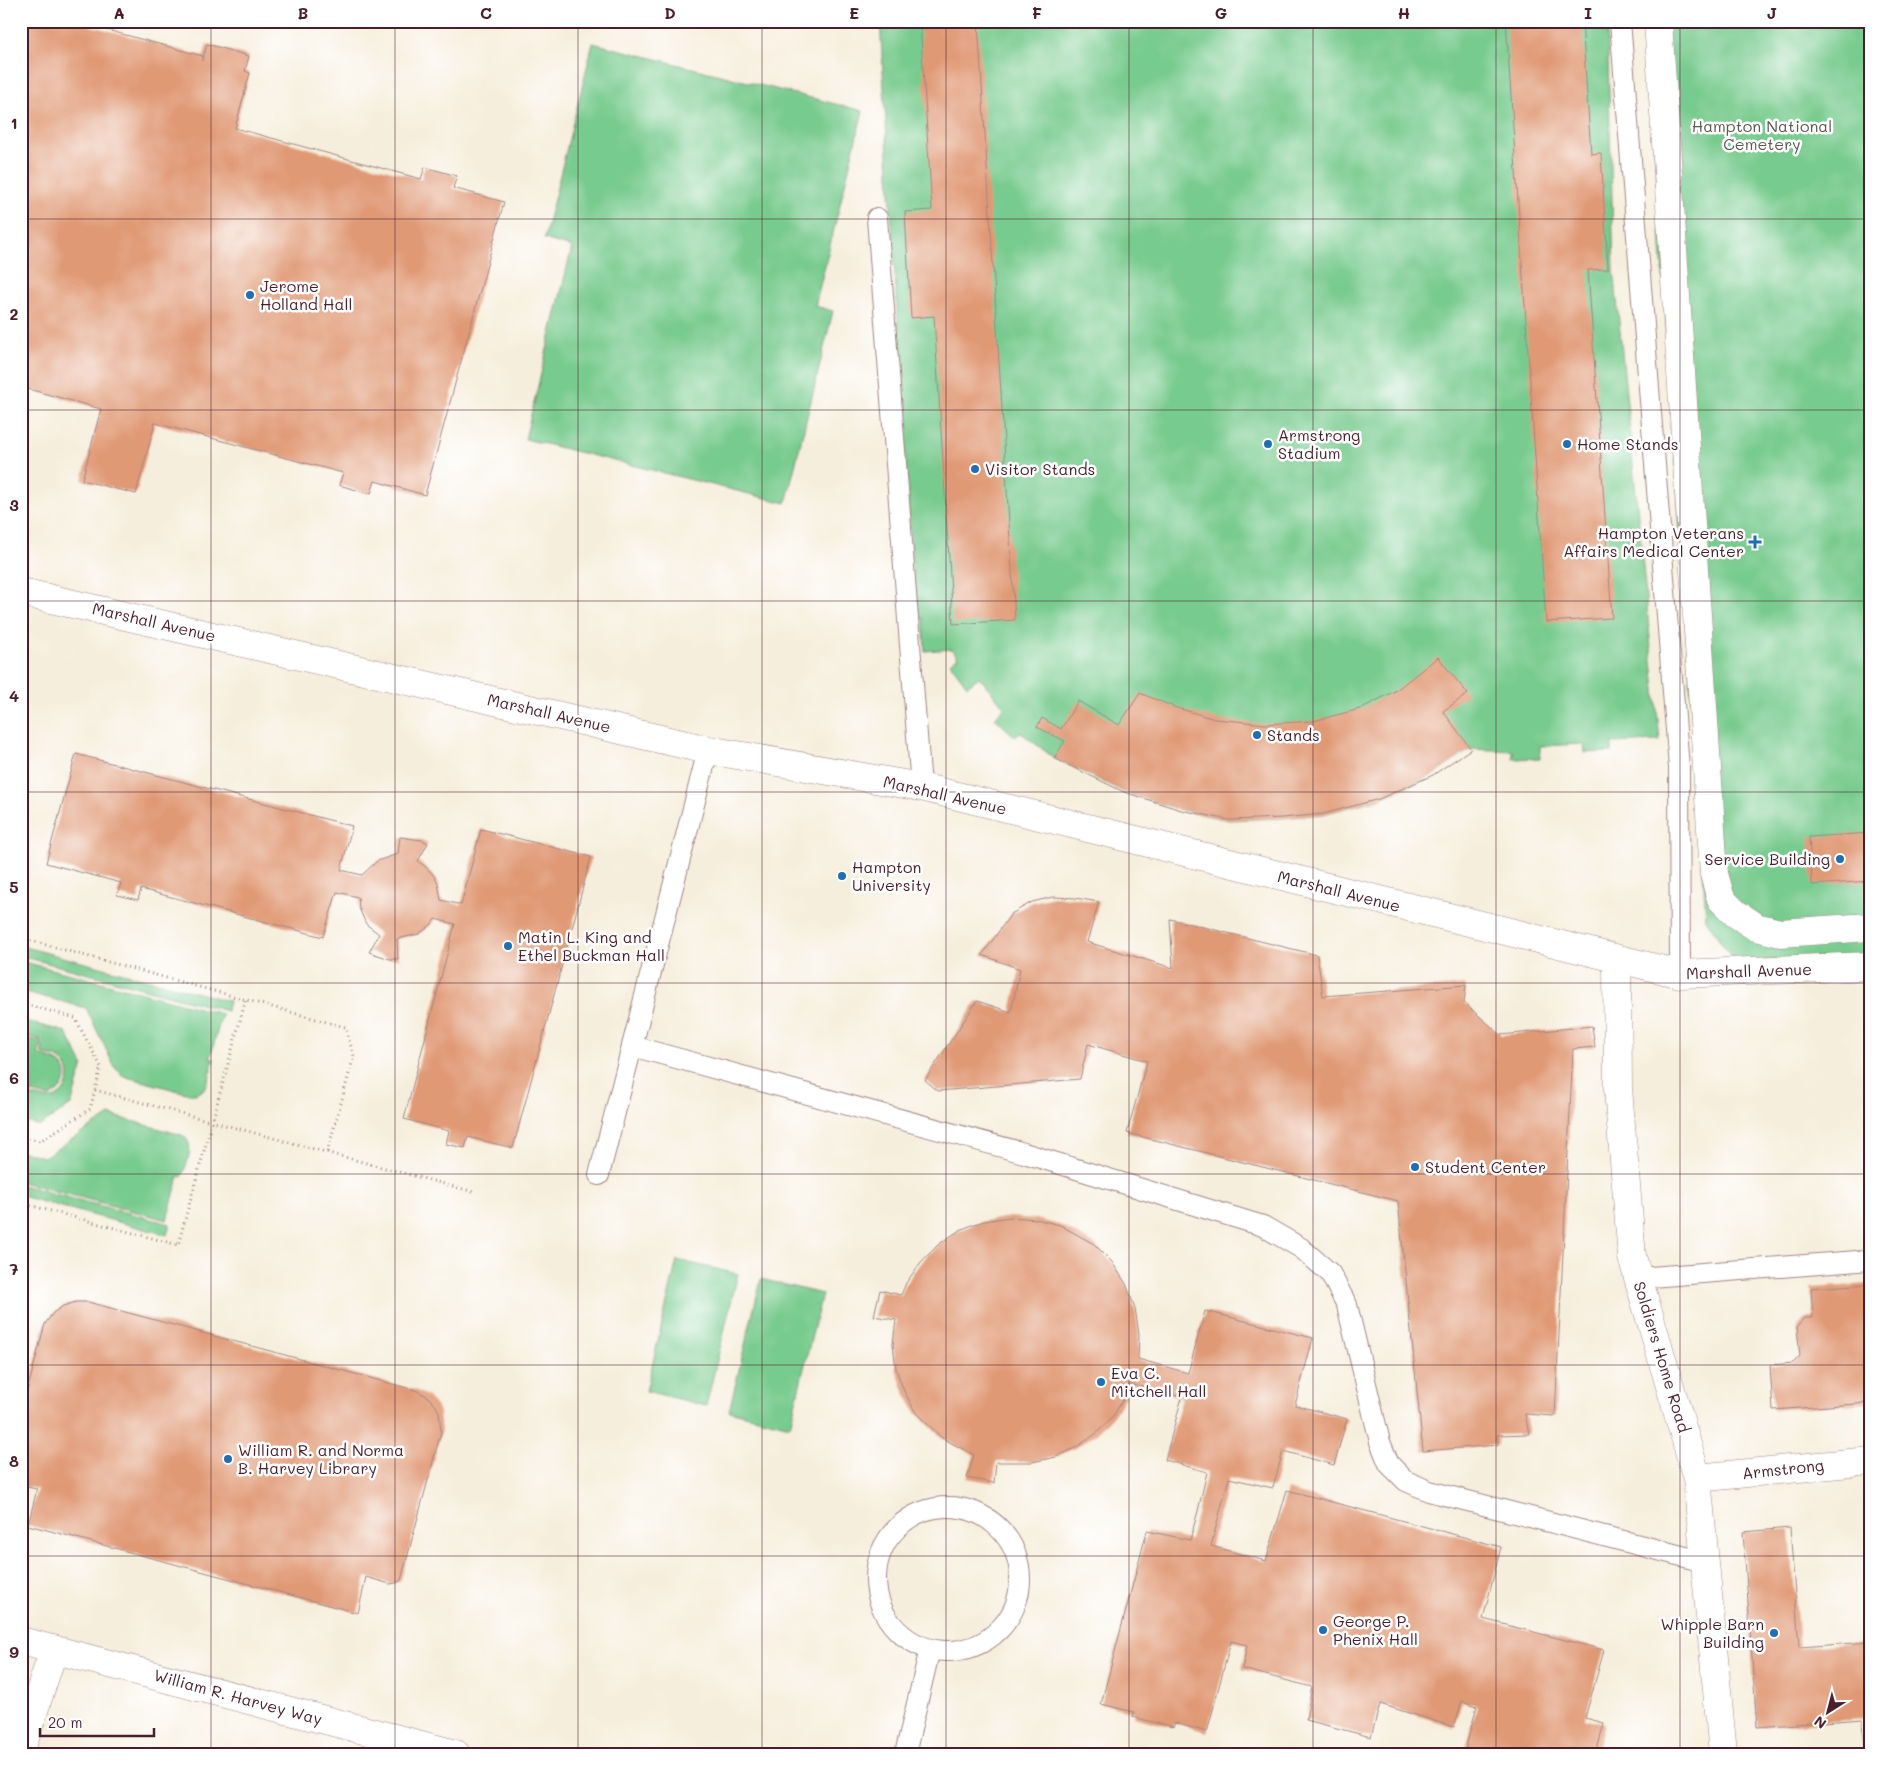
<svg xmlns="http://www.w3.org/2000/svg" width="1891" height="1775" font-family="Mali,sans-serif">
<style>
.green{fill:#78cb8e;stroke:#61755c}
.building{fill:#e09974}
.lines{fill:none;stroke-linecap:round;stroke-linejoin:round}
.service-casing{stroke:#a08684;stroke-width:22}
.minor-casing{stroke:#a08684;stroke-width:29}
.path{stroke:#a08684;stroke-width:3;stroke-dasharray:1 4;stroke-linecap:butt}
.service{stroke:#fff;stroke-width:20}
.minor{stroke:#fff;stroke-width:28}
.grid{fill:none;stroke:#4a1f2b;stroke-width:1;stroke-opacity:0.55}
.poi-dot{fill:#1f6fb2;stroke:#fff;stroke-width:2}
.labels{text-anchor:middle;stroke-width:5;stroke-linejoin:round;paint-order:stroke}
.park-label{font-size:16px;fill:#5a5b4e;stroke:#fff}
.poi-label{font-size:16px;fill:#4a1f2b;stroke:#fff;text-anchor:start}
.street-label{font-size:16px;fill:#4a1f2b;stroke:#fff}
.neatline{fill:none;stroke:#4a1f2b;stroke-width:2}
.grid-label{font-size:16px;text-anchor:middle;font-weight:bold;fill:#4a1f2b}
</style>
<rect width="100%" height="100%" fill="#fff"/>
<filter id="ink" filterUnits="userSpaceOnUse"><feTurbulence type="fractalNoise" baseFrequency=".02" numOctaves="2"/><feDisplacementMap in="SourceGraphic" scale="10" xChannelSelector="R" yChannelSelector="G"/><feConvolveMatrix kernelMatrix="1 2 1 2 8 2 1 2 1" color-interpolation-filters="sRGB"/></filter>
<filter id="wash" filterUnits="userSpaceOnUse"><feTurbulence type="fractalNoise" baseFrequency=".0096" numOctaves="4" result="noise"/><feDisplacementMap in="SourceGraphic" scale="20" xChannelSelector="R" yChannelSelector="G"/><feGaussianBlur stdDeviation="1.12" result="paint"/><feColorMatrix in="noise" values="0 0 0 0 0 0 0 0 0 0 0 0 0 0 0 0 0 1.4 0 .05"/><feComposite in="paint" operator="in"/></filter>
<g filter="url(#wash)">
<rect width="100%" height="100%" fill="#f6eedc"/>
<path class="green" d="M880,21H1607L1614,270L1660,741L1612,743V752L1585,753L1584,744L1540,746V758L1513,759V751L1471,749L1433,775L1379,799L1323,814L1282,818L1229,820L1181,810L1124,792L1054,758L1020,732L1015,737L995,718L1004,707L979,677L967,686L950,663L958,657L952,649L925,651L923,618L915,617Z
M1646,21H1870V955L1734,962L1706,919Z
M593,43L863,111L815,306L833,311L786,503L525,439L572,247L544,239Z
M21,946L229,1001L227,1011L21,956Z
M21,961L222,1014L210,1058L214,1059C210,1073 209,1096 190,1094L123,1076L115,1068L86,1008L21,991Z
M21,1020L66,1032L83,1065L71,1105L40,1126L21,1121V1107L26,1108L30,1095C37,1097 46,1100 53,1098C67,1094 74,1073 63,1062C57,1056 49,1056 41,1054L44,1041L21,1034Z
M21,1037L42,1042L38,1055C43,1057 49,1057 54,1060C74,1068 66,1090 49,1097L28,1092L24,1105L21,1104Z
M110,1115L182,1135C197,1144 186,1164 182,1177L179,1176L167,1220L21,1182V1151L44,1157Z
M21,1185L170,1224L167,1235L21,1196Z
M677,1260L738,1274L706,1406L646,1391Z
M761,1279L822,1294L790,1426L729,1411Z"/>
<g id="blocks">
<path class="building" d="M21,21H74L203,56L202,61L207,44L249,56L245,71L250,73L235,128L421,179L425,167L457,176L453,188L504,202L425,495L375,481L371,493H367L339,485L343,473L155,423L136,494L82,480L101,409L21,387Z
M920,21H978L1015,620L953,624L934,316L911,318L905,212L932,210Z
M1506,21H1582L1591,154L1601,153L1608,269L1588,270L1612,618L1546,622Z
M1438,657L1468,694L1443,711L1471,749L1433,775L1379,799L1323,814L1282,818L1229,820L1181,810L1124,792L1054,758L1065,741L1037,727L1042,718L1061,729L1078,701L1119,725L1140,693L1174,707L1215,719L1265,724L1313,721L1360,709L1395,691Z
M76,754L352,826L341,870L362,875L377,861L398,854L400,837L422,840L428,843L418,861L427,868L435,877L438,883L441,900L461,905L481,829L591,857L513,1148L468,1137L465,1148L446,1144L449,1131L404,1119L455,924L435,919L431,925L419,934L397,939L398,959H390L369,952L379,934L366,924L359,908L358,897L337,892L323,937L141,889L138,900L117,895L121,883L46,863Z
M1870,833V881L1812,885L1809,837Z
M1053,897L1075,898L1099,902L1087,942L1173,968L1170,919L1317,955L1323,996L1466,985L1464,1003L1501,1035L1592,1026L1595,1047L1573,1049L1555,1416L1525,1414L1529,1434L1497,1435L1498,1445L1423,1451L1398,1201L1127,1133L1147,1061L1088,1044L1080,1079L938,1091L925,1080L977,1001L1011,1012L1020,969L982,955L1011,914L1032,902Z
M1010,1217L1036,1219L1060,1225L1094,1244L1112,1262L1126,1284L1135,1308L1139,1334L1138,1359L1188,1373L1205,1311L1313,1338L1295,1405L1347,1419L1334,1465L1283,1451L1273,1488L1229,1478L1211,1546L1266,1561L1287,1490L1501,1547L1483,1619L1604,1650L1585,1718L1604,1723L1596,1754H1464L1477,1706L1462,1701L1454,1727L1380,1704L1371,1737L1306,1720L1312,1687L1242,1669L1247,1645L1231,1641L1207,1732L1175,1723L1173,1727L1133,1717L1134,1712L1101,1704L1147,1531L1190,1540L1198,1511L1207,1472L1165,1460L1182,1397L1130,1384L1126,1395L1113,1416L1097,1433L1077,1447L1056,1457L1032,1462H996L994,1483L967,1478L974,1455L942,1438L916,1413L904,1391L896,1369L893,1344L896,1320L874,1316L880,1290L901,1295L906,1283L921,1262L939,1244L960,1230L972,1225L984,1221Z
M1870,1284V1403L1773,1410L1770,1365L1793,1363L1800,1356L1797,1327L1805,1318H1813L1811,1288Z
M76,1302H88L415,1390L427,1396L436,1406L439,1412L441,1432L401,1580L396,1583L390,1584L366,1577L358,1613L28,1525L37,1489L21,1486V1414L45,1324L53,1313L63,1306Z
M1790,1528L1799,1647L1870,1642V1754H1865L1863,1719L1757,1727L1743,1532Z"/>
</g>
</g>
<g filter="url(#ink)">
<use href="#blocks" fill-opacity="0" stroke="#a08684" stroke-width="1"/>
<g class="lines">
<defs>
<path id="service" d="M1620,21L1679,768L1680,974
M877,218L921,787
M632,1046L1024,1153L1263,1226L1301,1248L1330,1273L1347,1305L1380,1442L1389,1464L1406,1481L1429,1491L1705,1562
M599,1175L708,750
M1638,1278L1870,1260
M876 1579a72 72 0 1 1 144 0a72 72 0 1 1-144 0Z
M905,1754L930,1649"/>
<path id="minor" d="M1658,21L1714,874L1721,899L1735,913L1756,927L1780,933L1870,927
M21,592L708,750L921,787L1680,974L1870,966
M1617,960L1618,1089L1632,1257L1697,1478L1723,1754
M1697,1478L1870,1461
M21,1641L456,1754
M21,1750L54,1649"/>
</defs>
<use href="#service" class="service-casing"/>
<use href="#minor" class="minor-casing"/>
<path class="path" d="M21,938L345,1027L354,1056L327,1153
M21,1003L75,1018L101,1067L90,1109L40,1141L21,1136
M95,1090L474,1192
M21,1203L178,1245L246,999"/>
<use href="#service" class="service"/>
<use href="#minor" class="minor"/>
</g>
</g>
<path class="grid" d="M211,21V1754M395,21V1754M578,21V1754M762,21V1754M946,21V1754M1129,21V1754M1313,21V1754M1496,21V1754M1680,21V1754M21,219H1870M21,410H1870M21,601H1870M21,792H1870M21,983H1870M21,1174H1870M21,1365H1870M21,1556H1870"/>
<g class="poi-dot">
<circle cx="250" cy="295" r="5"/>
<circle cx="1268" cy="444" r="5"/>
<circle cx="1567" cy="444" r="5"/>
<circle cx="975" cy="469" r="5"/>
<path d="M1752.5 534.5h5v5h5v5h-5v5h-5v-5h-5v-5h5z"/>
<circle cx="1257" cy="735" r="5"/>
<circle cx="1840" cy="859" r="5"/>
<circle cx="842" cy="876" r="5"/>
<circle cx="508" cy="946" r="5"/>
<circle cx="1415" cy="1167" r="5"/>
<circle cx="1101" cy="1382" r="5"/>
<circle cx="228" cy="1459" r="5"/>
<circle cx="1323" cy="1630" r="5"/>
<circle cx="1774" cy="1633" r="5"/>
</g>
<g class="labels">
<g class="park-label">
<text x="1762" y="132">Hampton National<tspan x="1762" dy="18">Cemetery</tspan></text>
</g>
<g class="poi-label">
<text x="260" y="292">Jerome<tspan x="260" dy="18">Holland Hall</tspan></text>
<text x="1278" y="441">Armstrong<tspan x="1278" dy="18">Stadium</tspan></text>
<text x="1577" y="450">Home Stands</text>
<text x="985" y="475">Visitor Stands</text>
<text x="1744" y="539" text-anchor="end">Hampton Veterans<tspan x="1744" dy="18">Affairs Medical Center</tspan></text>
<text x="1267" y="741">Stands</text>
<text x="1830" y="865" text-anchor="end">Service Building</text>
<text x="852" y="873">Hampton<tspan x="852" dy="18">University</tspan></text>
<text x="518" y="943">Matin L. King and<tspan x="518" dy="18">Ethel Buckman Hall</tspan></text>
<text x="1425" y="1173">Student Center</text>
<text x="1111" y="1379">Eva C.<tspan x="1111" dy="18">Mitchell Hall</tspan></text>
<text x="238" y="1456">William R. and Norma<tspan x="238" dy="18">B. Harvey Library</tspan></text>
<text x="1333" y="1627">George P.<tspan x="1333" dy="18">Phenix Hall</tspan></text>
<text x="1764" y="1630" text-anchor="end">Whipple Barn<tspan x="1764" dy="18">Building</tspan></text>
</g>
<g class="street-label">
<text transform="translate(154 622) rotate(13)" y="6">Marshall Avenue</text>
<text transform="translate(549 713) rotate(13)" y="6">Marshall Avenue</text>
<text transform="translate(945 795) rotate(13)" y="6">Marshall Avenue</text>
<text transform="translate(1339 891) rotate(14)" y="6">Marshall Avenue</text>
<text transform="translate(1749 971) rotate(-2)" y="6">Marshall Avenue</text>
<text transform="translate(1662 1357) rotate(73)" y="6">Soldiers Home Road</text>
<text transform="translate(1783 1469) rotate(-6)" y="6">Armstrong</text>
<text transform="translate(238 1697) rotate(15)" y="6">William R. Harvey Way</text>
</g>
</g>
<rect width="1891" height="1775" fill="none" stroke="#fff" stroke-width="55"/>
<g transform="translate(1828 1712) rotate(216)" stroke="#ffffff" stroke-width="4" paint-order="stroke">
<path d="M0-4L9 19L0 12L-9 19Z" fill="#4a1f2b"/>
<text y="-8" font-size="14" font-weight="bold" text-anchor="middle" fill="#4a1f2b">N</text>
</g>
<path d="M40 1728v8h114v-8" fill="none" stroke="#4a1f2b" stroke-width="2.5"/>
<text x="48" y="1728" font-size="15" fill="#4a1f2b" stroke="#ffffff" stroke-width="4" paint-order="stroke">20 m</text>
<rect x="28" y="28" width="1836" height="1720" class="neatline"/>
<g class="grid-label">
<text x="119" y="19">A</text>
<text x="303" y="19">B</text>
<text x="486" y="19">C</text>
<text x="670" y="19">D</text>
<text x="854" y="19">E</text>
<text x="1037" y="19">F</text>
<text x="1221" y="19">G</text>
<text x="1404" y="19">H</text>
<text x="1588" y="19">I</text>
<text x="1772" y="19">J</text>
<text x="14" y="129">1</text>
<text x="14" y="320">2</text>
<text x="14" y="511">3</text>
<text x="14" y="702">4</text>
<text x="14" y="893">5</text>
<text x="14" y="1084">6</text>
<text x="14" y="1275">7</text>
<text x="14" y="1467">8</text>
<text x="14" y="1658">9</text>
</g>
</svg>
